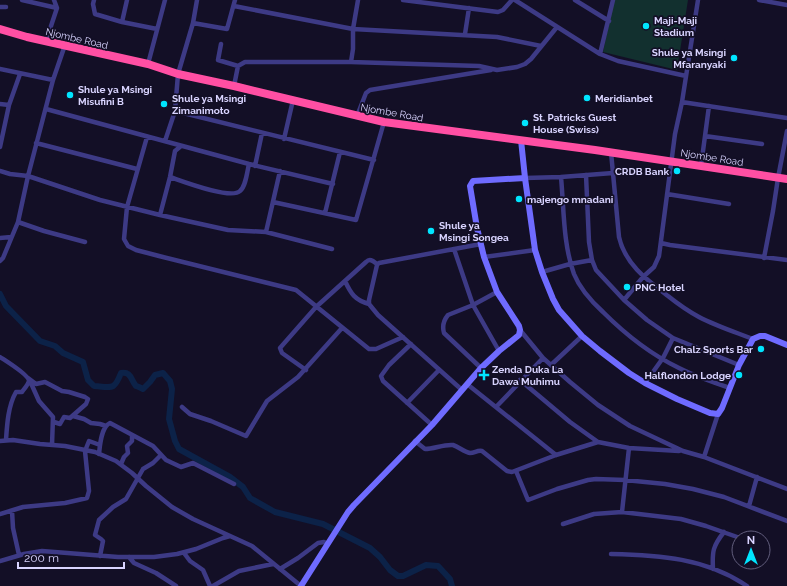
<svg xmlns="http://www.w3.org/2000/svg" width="787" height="586" font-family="Raleway,sans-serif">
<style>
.green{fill:#12302f}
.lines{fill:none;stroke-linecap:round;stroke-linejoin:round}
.river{stroke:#0c2248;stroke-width:6}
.street{stroke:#3d3a85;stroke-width:4.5}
.secondary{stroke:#6f6bff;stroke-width:6}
.highway{stroke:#ff4fa3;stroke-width:8}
.poi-dot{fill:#00e5ff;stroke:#130f26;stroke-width:1.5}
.labels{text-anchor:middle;stroke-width:3.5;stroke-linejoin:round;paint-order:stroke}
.poi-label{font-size:10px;font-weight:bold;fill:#d9d4ff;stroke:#130f26;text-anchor:start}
.street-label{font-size:10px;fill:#d9d4ff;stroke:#130f26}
</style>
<rect width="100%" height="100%" fill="#130f26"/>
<path class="green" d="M614,0H688L677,70L603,52Z"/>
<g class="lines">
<path class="river" d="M0,294L6,306L40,341L55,346L63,353L83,362L88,380L94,386C112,387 114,391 121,373C131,371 131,380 136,386C137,386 143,389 143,389L150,382L155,375L163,373L170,381L172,389L169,419L175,441L179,449L230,477L243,487L250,498L275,512L323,524L370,548L380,557L390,570L398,576H403L426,565L438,566L450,579L452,586"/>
<path class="street" d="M22,0L57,8
M94,0L93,4L95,14L122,22L157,29
M403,0L498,12L503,10L512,0
M515,0L600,54L618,61L686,76
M575,0L609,21
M759,0L787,5
M234,6L353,29L497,37L541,46
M0,7H6
M122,22L127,0
M193,23L227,29L235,0
M465,34L469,8
M46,41L57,8L54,0
M221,44L218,60L238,66
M600,54L613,0
M351,62L353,49V29L358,0
M148,64L165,0
M0,69L53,80
M234,86L238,66L245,62H351L479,66L497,70L517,67L525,64L531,59L557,27
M682,102L787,118
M0,104L9,105
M46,109L249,164L333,184
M175,111L374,160
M357,116L366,93L370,90L491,70
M705,136L762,144
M147,137L127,207L124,239L128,246L136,250L159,256L296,290L369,349H376L403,337
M284,139L293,100
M165,141L175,111L178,74L193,23L197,0
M36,143L137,169
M0,147L9,105L20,74
M611,152L619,237C625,264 647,280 668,296C678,304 688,311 699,317C716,326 735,332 753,339
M255,166L262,133
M701,166L709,106
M0,171L10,174L28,176L100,200L160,215L228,230L266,232L332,249
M586,175L589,242L592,260L596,270L624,300L647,320L673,338L739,365
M170,177C182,181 231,200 240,191C246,186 247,172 249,164
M561,177C564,209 563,244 574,274C580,289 591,301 603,312C625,334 650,354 679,368C695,376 712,382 730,388
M525,178L561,177L613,173
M667,194L729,204
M273,202L356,220L384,122
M325,213L340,152
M160,215L170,177L175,151L181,146
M18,222L44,231L85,242
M266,232L280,171
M0,238L11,237
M661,243L670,245L787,260
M454,249L473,305L499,351
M484,257L535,250
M764,258L773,211L778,178L787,131
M0,261L3,258L18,222L28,176L53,80L65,45
M542,272L570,264L592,260
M345,281C351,294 355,300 369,304
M624,300L643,277L654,267L659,256L675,134L682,102L698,0
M520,330L543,358L570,382L598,405L630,426L683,451L704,457L787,489
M411,344L389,365L381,376L383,381L432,425
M0,357C6,361 29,375 29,381C28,385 24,389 22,392H16C8,406 7,425 6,440
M551,365L582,336
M481,368L444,333C442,326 443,321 448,315L473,305L497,292
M306,370L282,353L280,348L316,307L366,262C370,258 373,261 377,264
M28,378L36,384L45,382L62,391L69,392L85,397L88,399L86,404L70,418L64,417L60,424L54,422
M520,380L570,422L598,442L629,448L679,451
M30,381L39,401L53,417L52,445
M645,383L663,358L673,338
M467,384L556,455
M462,390L378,315L369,304V300L377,265L379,263L481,244
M407,403L439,370
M182,407L190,414L211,421L246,436L267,401L298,377L342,328
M496,407L543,358
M73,416L84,419L91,423L100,424L106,426
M0,441L13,440L40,444L65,446L95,452L116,461L132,473L146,486L172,507L193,519L252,546L301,586
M415,441L425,449C434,449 444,444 453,445C459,447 464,452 470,453C475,453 477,450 482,451L507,471L512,472L556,455L598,442
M99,454C100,445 101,427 110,423L153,446L166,460L181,467L193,463L234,484
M704,457L718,414
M121,464L124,457L128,453L127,446L132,441V436
M516,471L528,500L557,489L588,480L596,479L625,480L665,484L693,489L724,497L787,521
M749,506L757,477
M12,511L13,528L19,555
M622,512L629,448
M0,514L23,507L65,503L87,498L89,491L85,451L89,441L100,445
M563,524L594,514L622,512L681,519L706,526L740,538
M763,547L765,548
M184,553L190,561L203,570L210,586
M611,554C659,555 706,558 747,586
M100,556L103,541L101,539L95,535L99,520L113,507L126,499L143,469L153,463L161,455
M129,557L134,563L156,573L176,586
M0,561L24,554L42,551L118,557H154L177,554L196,549L223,538L230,536
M280,569L298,558L318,543L324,542L328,544
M713,569C712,551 713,546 724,532
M213,586L239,571L273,564"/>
<path class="secondary" d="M521,140L525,178L535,250L542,272L553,299L559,310L582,336L600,351L629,373L645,383L677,399L710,413L718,414L722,408L739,365L753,339L760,336H765L787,345
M301,586L348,512L354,505L432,425L481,368L499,351L519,335L520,330L519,326L497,292L484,257L477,228L470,186L473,181L525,178"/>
<path class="highway" d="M0,29L27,37L148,64L178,74L234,86L384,122L595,150L787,179"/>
</g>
<g class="poi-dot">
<circle cx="646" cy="26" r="4"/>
<circle cx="734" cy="58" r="4"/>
<circle cx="70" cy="95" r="4"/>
<circle cx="587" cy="98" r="4"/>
<circle cx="164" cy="104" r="4"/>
<circle cx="525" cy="123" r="4"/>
<circle cx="677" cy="171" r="4"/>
<circle cx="519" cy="199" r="4"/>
<circle cx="431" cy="231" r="4"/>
<circle cx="627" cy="287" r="4"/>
<circle cx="761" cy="349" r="4"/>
<path d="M482 369h4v4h4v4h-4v4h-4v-4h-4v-4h4z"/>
<circle cx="739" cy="375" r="4"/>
</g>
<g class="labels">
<g class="poi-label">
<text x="654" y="24">Maji-Maji<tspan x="654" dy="12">Stadium</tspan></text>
<text x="726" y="56" text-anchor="end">Shule ya Msingi<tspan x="726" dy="12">Mfaranyaki</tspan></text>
<text x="78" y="93">Shule ya Msingi<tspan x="78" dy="12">Misufini B</tspan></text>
<text x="172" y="102">Shule ya Msingi<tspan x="172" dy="12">Zimanimoto</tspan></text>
<text x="595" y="102">Meridianbet</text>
<text x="533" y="121">St. Patricks Guest<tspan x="533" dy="12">House (Swiss)</tspan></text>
<text x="669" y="175" text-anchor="end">CRDB Bank</text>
<text x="527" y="203">majengo mnadani</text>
<text x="439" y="229">Shule ya<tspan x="439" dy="12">Msingi Songea</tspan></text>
<text x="635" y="291">PNC Hotel</text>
<text x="753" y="353" text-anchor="end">Chalz Sports Bar</text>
<text x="492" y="373">Zenda Duka La<tspan x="492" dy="12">Dawa Muhimu</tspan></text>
<text x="731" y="379" text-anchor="end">Halflondon Lodge</text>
</g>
<g class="street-label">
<text transform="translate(77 38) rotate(13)" y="4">Njombe Road</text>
<text transform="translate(392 112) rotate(10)" y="4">Njombe Road</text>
<text transform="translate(712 157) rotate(9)" y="4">Njombe Road</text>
</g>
</g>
<g transform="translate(751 550)"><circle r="19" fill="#130f26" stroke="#625e7d"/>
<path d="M0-3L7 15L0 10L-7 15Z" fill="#00e5ff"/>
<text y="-6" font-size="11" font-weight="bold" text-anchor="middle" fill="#d9d4ff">N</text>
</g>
<path d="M18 562v6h106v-6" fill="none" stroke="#d9d4ff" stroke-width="2"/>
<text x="24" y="562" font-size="12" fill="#d9d4ff" stroke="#130f26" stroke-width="3" paint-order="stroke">200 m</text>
</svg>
